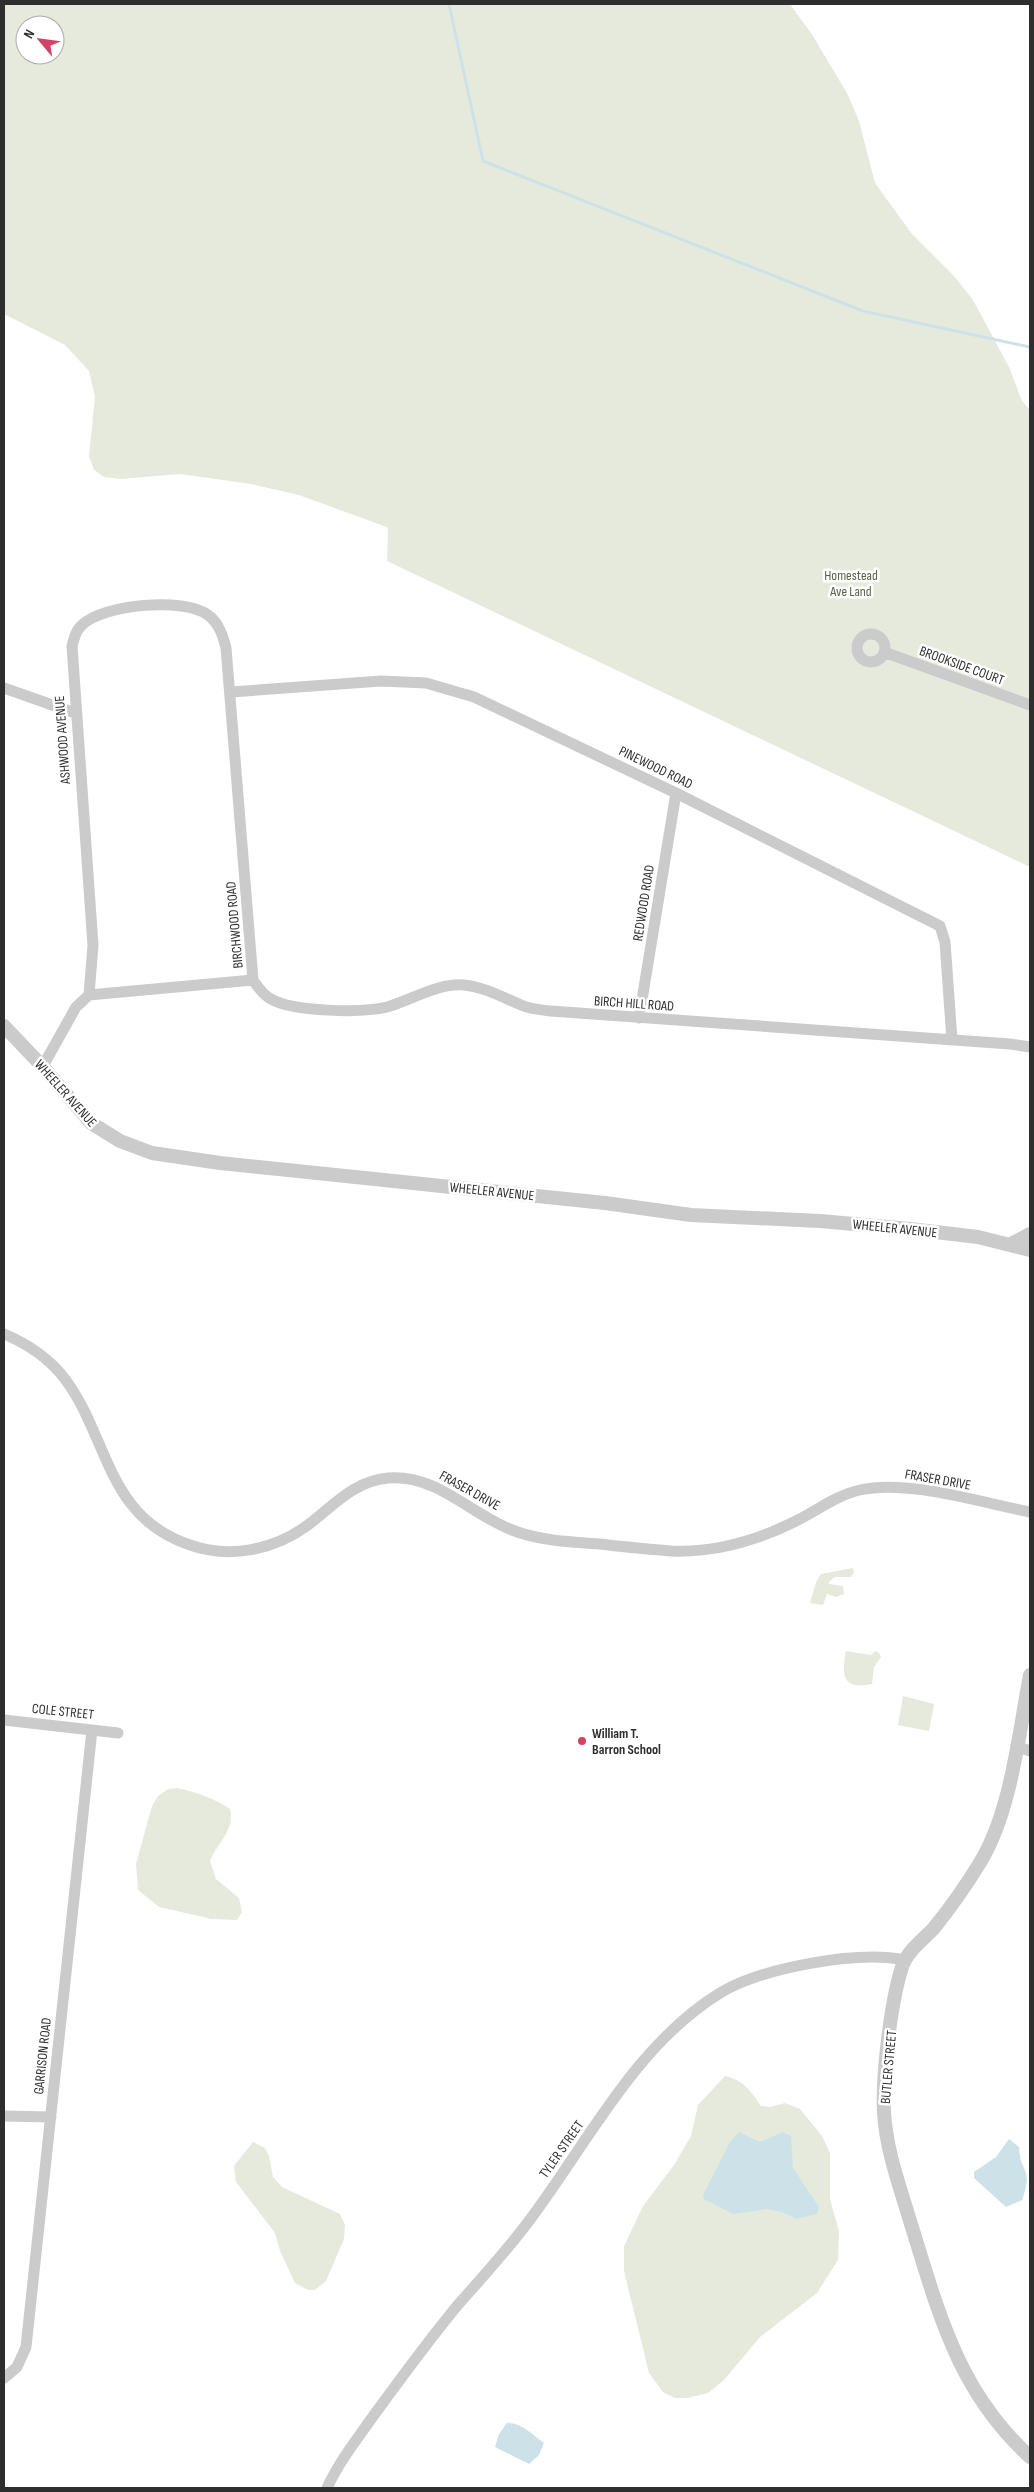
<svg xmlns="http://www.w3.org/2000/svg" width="1034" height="2492" font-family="'Sofia Sans Condensed',sans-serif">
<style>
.green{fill:#e6eadd;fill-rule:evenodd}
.water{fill:#cce2e8}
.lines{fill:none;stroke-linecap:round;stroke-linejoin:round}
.stream{stroke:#cce2e8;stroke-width:3}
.minor{stroke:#cbcbcb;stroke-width:11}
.tertiary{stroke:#cbcbcb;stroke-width:14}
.poi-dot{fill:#d24367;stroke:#fff;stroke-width:2}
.labels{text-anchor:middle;stroke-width:5;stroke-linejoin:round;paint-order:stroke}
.park-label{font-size:14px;fill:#586540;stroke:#fff}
.street-label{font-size:14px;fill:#2e2e2e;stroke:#fff}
.poi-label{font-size:14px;font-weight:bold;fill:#2e2e2e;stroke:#fff;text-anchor:start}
</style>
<rect width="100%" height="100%" fill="#fff"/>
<path class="green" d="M4,4H790L813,36L848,95L859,121L875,183L912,234L955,277L973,300L1009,367L1022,401L1030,410V867L387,561L388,528L384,526L299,495L251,484L180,474L120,479L104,477L94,470L89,456L95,396L89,371L65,345L4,314ZM25,25H55V55H25Z
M853,1568L854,1572L851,1577H835L829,1582V1584L843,1586L844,1594L836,1597L827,1594L823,1605L810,1603L816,1582L821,1574Z
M846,1651L871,1655L875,1651L879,1653L881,1657L874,1667L872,1684C843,1690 841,1676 846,1651Z
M903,1696L934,1704L929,1731L898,1725Z
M177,1788C196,1792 214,1798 230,1809C236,1828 217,1844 210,1861L216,1879L239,1898L242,1912L237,1920L212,1919L159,1907L138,1890L136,1864L152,1806L158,1796L168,1789Z
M725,2076C743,2080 751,2091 761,2106L770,2107L785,2103L800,2109L822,2136L830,2153V2199L839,2231L838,2260L817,2293L760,2337L724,2380L708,2393L687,2398H675L663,2392L649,2373L624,2271V2246L643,2206L674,2165L691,2136L698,2105Z
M253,2142L265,2148L269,2156L273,2177L282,2187L340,2214L345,2225L344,2239L326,2281L315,2290H308L295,2283L280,2251L275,2233L236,2182L234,2166Z"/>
<path class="water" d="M739,2132L760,2142L783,2132L791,2136L793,2168L819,2207L817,2214L796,2219L782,2212L767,2209L733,2214L704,2199L703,2195L730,2142Z
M1009,2139L1019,2147C1020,2174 1034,2167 1022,2200L1006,2207L974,2178V2172L996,2157Z
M507,2423C521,2422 533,2435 544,2443L539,2455L529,2464L495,2447L499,2434Z"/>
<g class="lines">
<path class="stream" d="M449,4L483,161L863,311L1030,347"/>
<path class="minor" d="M857 648a14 14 0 1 1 28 0a14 14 0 1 1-28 0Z
M884,652L1030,705
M4,688L75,713
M231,692L381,681L426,683L474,697L676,793L940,926L945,942L952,1040
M89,995L93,945L72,646C74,638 76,630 82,625C104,604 184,597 208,615C219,623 223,636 226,648L253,980C258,987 263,995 271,999C293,1012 363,1013 387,1007C412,1000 437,983 464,985C484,987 502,997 521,1005C530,1009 541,1010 551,1011L1010,1044L1030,1047
M639,1018L676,793
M43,1066L76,1007L89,995L253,980
M4,1334C28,1344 49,1358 65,1379C109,1438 106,1517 190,1545C230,1559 274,1550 308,1525C334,1505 354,1481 388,1478C437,1474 470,1514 512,1530C540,1541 571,1542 600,1544C624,1547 647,1549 671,1551C716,1553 756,1541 796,1521C818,1510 837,1495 860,1490C908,1479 982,1503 1030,1512
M4,1720L118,1733
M1016,1746L1030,1751
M4,2116L51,2117
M4,2378L17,2367L26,2347L92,1730
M327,2488C339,2462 357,2439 374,2415C401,2378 428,2341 457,2306C479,2281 501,2257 522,2230C584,2151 631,2048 720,1993C761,1968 858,1950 905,1960"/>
<path class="tertiary" d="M4,1026L44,1068L91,1123L120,1141L152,1153L220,1163L605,1203L691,1215L820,1221L910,1229L978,1237L1030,1250
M1011,1244L1030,1234
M1030,1675C1019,1733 1011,1811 981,1861C967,1884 951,1907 934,1928C923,1940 907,1951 902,1967C891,2001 882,2076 884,2112C886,2150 900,2187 911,2224C939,2314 958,2391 1030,2457"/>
</g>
<circle class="poi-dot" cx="582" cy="1741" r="5"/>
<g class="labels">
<g class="park-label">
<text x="851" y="580">Homestead<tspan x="851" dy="16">Ave Land</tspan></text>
</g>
<g class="street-label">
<text transform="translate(962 665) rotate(20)" y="5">BROOKSIDE COURT</text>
<text transform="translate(62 740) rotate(-94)" y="5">ASHWOOD AVENUE</text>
<text transform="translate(656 767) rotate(26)" y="5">PINEWOOD ROAD</text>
<text transform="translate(643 903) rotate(-81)" y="5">REDWOOD ROAD</text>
<text transform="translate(234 925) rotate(-95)" y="5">BIRCHWOOD ROAD</text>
<text transform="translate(634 1003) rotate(4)" y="5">BIRCH HILL ROAD</text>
<text transform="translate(66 1093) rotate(48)" y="5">WHEELER AVENUE</text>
<text transform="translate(492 1191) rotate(6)" y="5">WHEELER AVENUE</text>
<text transform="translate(895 1228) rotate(6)" y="5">WHEELER AVENUE</text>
<text transform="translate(938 1479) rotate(10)" y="5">FRASER DRIVE</text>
<text transform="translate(470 1490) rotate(29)" y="5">FRASER DRIVE</text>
<text transform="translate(63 1711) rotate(6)" y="5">COLE STREET</text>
<text transform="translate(42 2056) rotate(-84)" y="5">GARRISON ROAD</text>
<text transform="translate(888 2067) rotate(-85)" y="5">BUTLER STREET</text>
<text transform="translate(561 2149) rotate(-55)" y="5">TYLER STREET</text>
</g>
<g class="poi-label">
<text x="592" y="1738">William T.<tspan x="592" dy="16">Barron School</tspan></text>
</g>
</g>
<rect width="1034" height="2492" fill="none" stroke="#2e2e2e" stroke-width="10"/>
<g transform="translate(40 40) rotate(299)"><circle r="24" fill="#ffffff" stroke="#ababab"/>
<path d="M0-4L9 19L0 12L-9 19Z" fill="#d24367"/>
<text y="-8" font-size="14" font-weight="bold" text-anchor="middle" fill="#2e2e2e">N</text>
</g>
</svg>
